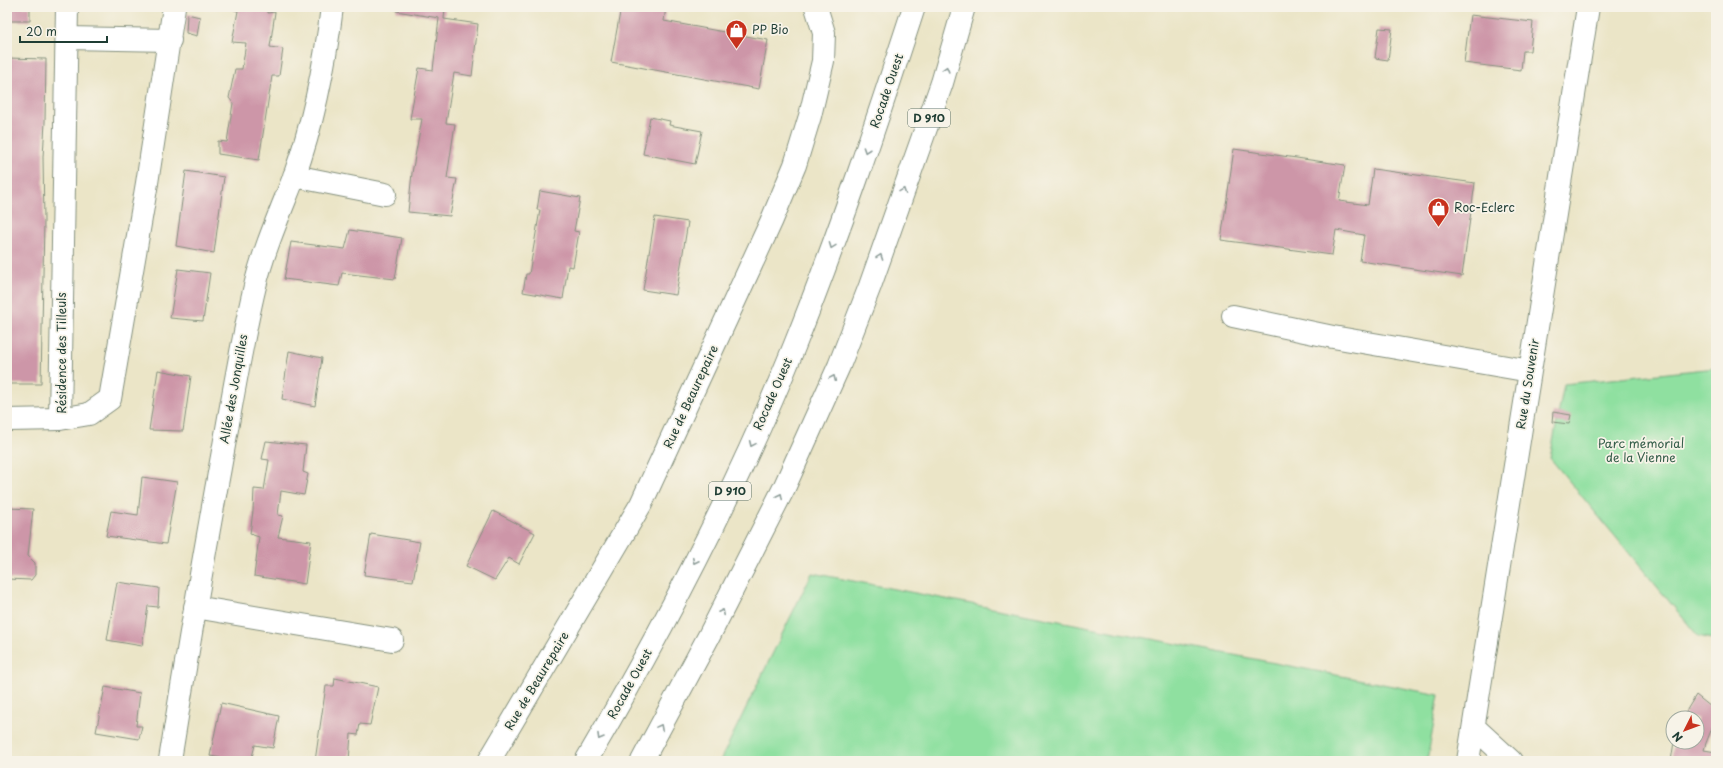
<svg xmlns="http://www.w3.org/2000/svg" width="1723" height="768" font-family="'Playpen Sans',sans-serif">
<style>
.green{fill:#8fe0a0;stroke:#578e6a}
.building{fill:#cd96a8}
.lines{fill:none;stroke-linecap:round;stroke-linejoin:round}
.minor-casing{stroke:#85917e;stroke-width:24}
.major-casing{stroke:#85917e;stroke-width:24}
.minor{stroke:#fff;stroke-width:22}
.major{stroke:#fff;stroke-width:22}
.oneway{stroke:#8f9e9a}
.labels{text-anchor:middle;stroke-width:3.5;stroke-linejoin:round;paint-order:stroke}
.shield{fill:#f7f3e8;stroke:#60746a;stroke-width:1}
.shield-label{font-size:11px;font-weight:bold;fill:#1f3d34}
.poi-label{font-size:12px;fill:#1f3d34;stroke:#f7f3e8;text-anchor:start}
.street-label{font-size:12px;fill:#1f3d34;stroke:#f7f3e8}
.park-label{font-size:12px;fill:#355e4a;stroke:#f7f3e8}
</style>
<rect width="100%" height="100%" fill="#f7f3e8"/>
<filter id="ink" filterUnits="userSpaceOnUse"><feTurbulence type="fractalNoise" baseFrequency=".025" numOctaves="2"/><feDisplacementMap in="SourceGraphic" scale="8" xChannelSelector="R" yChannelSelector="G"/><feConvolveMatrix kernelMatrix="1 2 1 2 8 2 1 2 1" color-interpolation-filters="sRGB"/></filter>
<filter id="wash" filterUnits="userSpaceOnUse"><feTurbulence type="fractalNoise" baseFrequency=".012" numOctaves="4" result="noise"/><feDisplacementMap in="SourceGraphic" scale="16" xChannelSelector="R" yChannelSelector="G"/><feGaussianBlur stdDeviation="0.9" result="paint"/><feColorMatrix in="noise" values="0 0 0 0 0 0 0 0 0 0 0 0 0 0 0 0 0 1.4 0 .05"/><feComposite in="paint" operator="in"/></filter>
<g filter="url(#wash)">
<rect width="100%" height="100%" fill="#ebe5c7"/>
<path class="green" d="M1716,368V640L1698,636L1550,458L1564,384Z
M812,573L1439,695L1427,761H720Z"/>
<g id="blocks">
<path class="building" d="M7,7H30V21H7Z
M232,7H267V13L275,12L270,47L283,49L279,76H272L259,160L218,154V141L227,142L233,103L229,98L235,69H242L246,43L232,42L238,11L232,9Z
M397,7H445L444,19L478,24L472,76L454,73L446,123L455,124L447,178L457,179L450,216L408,212L412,173L422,119H410L419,68L433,70L439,18L396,11Z
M621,7H666L664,21L768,40L759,89L611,62Z
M187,14L200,17L197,36L186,33Z
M1470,15L1533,22L1530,51H1523L1521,70L1464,63Z
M1379,28L1392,29L1388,60L1375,58Z
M7,58L46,59L45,122L43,157L44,221L41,384H7Z
M650,117L670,121L669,125L702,131L695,164L643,154Z
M1234,149L1345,165L1339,201L1368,205L1373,169L1475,183L1462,276L1360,261L1364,235L1336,230L1332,255L1221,240Z
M186,171L224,177L214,253L176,246Z
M540,191L580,198L574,231L579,232L573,267L568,266L563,299L523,292L526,274H529L540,210H537Z
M655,217L688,222L676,295L643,290Z
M350,230L402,238L395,279L342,273L339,286L284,279L291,242L345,249Z
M178,269L210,273L203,321L170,318Z
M289,351L322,358L315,406L282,399Z
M158,370L191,376L183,431L149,430Z
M1553,412L1571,415L1569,424L1552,422Z
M266,441L306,445L303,472L308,474L304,495L281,491L278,515L283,516L278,537L311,541L305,584L254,576L259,537L250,534L253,511L254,489L264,490L269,460L262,459Z
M142,477L177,482L166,544L106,536L111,511L138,515Z
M7,508L33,509L28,556L35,563V575L31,580L7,579Z
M493,511L535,533L519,564L509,558L495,580L466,566Z
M371,534L420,542L413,581L364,575Z
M117,582L159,588L158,607L148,606L142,646L107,640Z
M335,678L378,687L370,725L360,724L358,735L351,734L349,761H315L326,686H334Z
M105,687L140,693L136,726H142L139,739L96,732Z
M1696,695L1716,711V718L1706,743L1704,750L1716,752V761H1671L1674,742H1697V718H1682Z
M221,703L279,716L273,748L255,745L251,761H237L210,756Z"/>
</g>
</g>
<g filter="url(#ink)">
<use href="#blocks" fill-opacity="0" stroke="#85917e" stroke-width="1"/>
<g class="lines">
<defs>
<path id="minor" d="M67,7L60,419L89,414L110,399L147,183L174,7
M67,38L170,40
M294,176L385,194
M1233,316L1333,337L1530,371
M7,420L60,419
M195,607L392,640
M1474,727L1511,761
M170,760C186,660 203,561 221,462C232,403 241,344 255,286C264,249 280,213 294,177C314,121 325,65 332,7
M489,761L641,504L771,222L795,165L810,116L823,61L824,33L816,7
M1468,761L1588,7"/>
<path id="major" d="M586,761C664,628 736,490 794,347C839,235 877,121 914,7
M642,761L709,636L784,488L839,366L870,286L942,83L964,7"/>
</defs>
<use href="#minor" class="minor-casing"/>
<use href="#major" class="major-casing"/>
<use href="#minor" class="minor"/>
<use href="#major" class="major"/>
</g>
<defs><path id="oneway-chevron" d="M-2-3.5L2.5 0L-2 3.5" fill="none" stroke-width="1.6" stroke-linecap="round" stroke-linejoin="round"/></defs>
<g class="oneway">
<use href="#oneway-chevron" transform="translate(946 69) rotate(-74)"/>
<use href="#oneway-chevron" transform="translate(866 150) rotate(109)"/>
<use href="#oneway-chevron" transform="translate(903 191) rotate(-70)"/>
<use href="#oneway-chevron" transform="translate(832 246) rotate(111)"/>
<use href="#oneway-chevron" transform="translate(880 257) rotate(-70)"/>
<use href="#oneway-chevron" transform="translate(833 378) rotate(-66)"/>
<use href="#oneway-chevron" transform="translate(752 444) rotate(114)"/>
<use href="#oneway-chevron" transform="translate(780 496) rotate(-63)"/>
<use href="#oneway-chevron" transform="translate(695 561) rotate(116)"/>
<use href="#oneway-chevron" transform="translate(722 612) rotate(-63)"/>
<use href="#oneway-chevron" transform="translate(660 727) rotate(-62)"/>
<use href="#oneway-chevron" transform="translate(600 737) rotate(120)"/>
</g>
</g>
<defs>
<symbol id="shop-pin" viewBox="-11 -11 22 30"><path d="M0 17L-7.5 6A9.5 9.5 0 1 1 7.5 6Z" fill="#c8321e" stroke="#f7f3e8"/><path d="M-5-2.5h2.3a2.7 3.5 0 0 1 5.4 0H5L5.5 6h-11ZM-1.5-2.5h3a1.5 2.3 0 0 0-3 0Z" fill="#fff"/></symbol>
</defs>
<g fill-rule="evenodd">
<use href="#shop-pin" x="724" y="18" width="25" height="34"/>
<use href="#shop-pin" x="1426" y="196" width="25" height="34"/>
</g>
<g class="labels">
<g class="shield">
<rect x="908" y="109" width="42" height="18" rx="3"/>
<rect x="709" y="482" width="42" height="18" rx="3"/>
</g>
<g class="shield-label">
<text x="929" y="122">D 910</text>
<text x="730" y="495">D 910</text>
</g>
<g class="poi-label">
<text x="752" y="34">PP Bio</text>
<text x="1454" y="212">Roc-Eclerc</text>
</g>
<g class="street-label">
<text transform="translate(887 91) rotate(-71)" y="4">Rocade Ouest</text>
<text transform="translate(62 353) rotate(-90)" y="4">Résidence des Tilleuls</text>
<text transform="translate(1528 384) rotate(-81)" y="4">Rue du Souvenir</text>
<text transform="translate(234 389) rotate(-80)" y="4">Allée des Jonquilles</text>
<text transform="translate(773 394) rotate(-66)" y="4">Rocade Ouest</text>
<text transform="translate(691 397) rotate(-65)" y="4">Rue de Beaurepaire</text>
<text transform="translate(537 681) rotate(-59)" y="4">Rue de Beaurepaire</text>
<text transform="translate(630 684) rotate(-61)" y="4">Rocade Ouest</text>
</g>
<g class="park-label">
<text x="1641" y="448">Parc mémorial<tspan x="1641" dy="14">de la Vienne</tspan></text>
</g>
</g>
<rect width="1723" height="768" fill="none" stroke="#f7f3e8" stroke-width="24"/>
<g transform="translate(1685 730) rotate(228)"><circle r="19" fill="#f7f3e8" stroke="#a1aaa0"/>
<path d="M0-3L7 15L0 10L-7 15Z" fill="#c8321e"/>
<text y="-6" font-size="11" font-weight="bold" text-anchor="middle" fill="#1f3d34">N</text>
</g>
<path d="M20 36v6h87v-6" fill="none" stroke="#1f3d34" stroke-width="2"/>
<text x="26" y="36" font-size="12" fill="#1f3d34" stroke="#f7f3e8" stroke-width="3" paint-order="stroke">20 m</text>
</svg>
